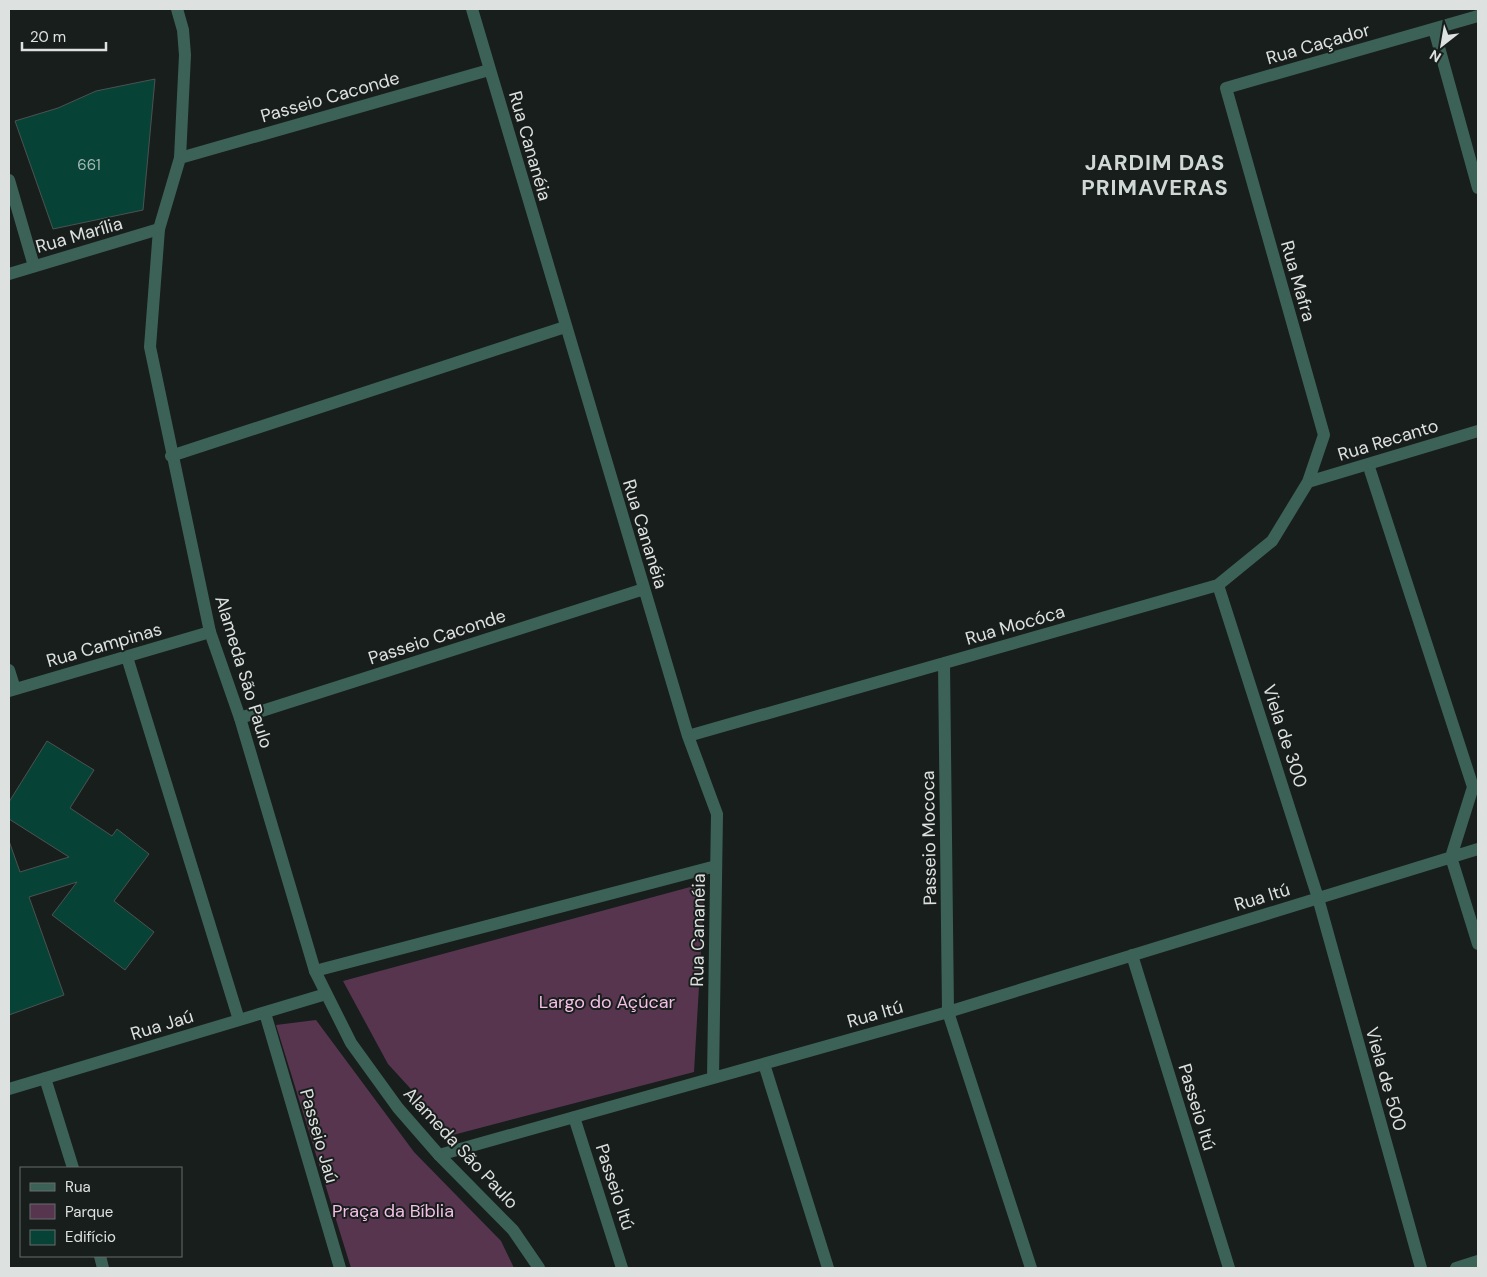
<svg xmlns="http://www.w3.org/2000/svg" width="1487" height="1277" font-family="'DM Sans',sans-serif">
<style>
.green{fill:#58354f}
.building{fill:#064336;stroke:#4b5250}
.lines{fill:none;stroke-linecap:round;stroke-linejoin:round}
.minor{stroke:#3c6257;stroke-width:12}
.tertiary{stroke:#3c6257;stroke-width:12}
.labels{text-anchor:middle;stroke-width:4;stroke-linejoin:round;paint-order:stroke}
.number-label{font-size:15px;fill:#a7bab6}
.street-label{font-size:18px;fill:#dde1e0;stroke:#181e1c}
.park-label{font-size:18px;fill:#f5bfe7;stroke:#181e1c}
.district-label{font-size:22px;font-weight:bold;letter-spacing:1px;fill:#d0d8d5;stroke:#181e1c}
</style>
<rect width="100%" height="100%" fill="#181e1c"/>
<path class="green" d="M705,883L694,1072L453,1135L388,1064L343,981Z
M316,1020L414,1152L501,1241L514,1268H351L276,1025Z"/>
<path class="building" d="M155,79L143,210L53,229L15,121L58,108L96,91Z
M47,741L94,770L70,808L112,836L117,829L149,854L114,901L154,932L125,970L52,915L77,882L29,897L64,995L9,1015V841L20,872L69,857L9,819V802Z"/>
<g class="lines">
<path class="minor" d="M472,9L688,736L717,814L713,1078
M1434,29L1478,188
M180,158L489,70
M9,180L34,266
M9,274L159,229
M171,456L565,327
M1368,464L1473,787L1451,857L1478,944
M1308,482L1478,431
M1218,585L1318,898L1421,1268
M127,657L239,1020
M944,663L948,1012L1031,1268
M9,670L15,689
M9,691L210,632
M240,718L644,589
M688,736L1218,585L1272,541L1308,482L1324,435L1226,88L1478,16
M1132,955L1229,1268
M315,971L716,866
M265,1013L340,1268
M764,1064L828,1268
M45,1078L73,1168
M9,1089L326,994
M574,1117L622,1268
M439,1155L948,1012L1478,849
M100,1256L103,1268
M1456,1268L1478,1261"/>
<path class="tertiary" d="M177,9L183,30L185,55L180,158L159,229L150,347L210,632L240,718L315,971L351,1043L398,1108L439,1155L513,1230L539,1268"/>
</g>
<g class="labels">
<g class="number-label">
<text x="89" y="170">661</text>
</g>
<g class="street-label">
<text transform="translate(1318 44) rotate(-16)" y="6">Rua Caçador</text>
<text transform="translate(330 97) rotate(-16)" y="6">Passeio Caconde</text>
<text transform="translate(530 146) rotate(74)" y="6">Rua Cananéia</text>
<text transform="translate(79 235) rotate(-16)" y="6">Rua Marília</text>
<text transform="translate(1298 281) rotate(74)" y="6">Rua Mafra</text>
<text transform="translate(1388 440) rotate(-17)" y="6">Rua Recanto</text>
<text transform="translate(645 534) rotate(73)" y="6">Rua Cananéia</text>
<text transform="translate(1015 625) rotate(-16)" y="6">Rua Mocóca</text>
<text transform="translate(437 637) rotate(-18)" y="6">Passeio Caconde</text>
<text transform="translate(104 645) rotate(-16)" y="6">Rua Campinas</text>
<text transform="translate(244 672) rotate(73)" y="6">Alameda São Paulo</text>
<text transform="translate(1285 736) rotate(72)" y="6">Viela de 300</text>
<text transform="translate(929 838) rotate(-91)" y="6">Passeio Mococa</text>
<text transform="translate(1262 897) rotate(-17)" y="6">Rua Itú</text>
<text transform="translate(698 930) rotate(-89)" y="6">Rua Cananéia</text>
<text transform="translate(875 1014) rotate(-16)" y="6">Rua Itú</text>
<text transform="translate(162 1025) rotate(-17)" y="6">Rua Jaú</text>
<text transform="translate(1386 1079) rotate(74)" y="6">Viela de 500</text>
<text transform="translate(1197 1107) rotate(73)" y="6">Passeio Itú</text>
<text transform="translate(319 1136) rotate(74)" y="6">Passeio Jaú</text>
<text transform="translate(461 1148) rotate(47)" y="6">Alameda São Paulo</text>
<text transform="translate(615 1187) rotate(72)" y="6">Passeio Itú</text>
</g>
<g class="park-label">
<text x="607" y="1008">Largo do Açúcar</text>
<text x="393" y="1217">Praça da Bíblia</text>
</g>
<g class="district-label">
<text x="1155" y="170">JARDIM DAS<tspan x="1155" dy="25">PRIMAVERAS</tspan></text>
</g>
</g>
<rect width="1487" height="1277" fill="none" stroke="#dde1e0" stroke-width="20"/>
<rect x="20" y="1167" width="162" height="90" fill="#181e1c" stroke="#676c6a"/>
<rect x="30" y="1183" width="25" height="8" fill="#3c6257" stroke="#676c6a"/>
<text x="65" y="1192" font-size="15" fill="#dde1e0">Rua</text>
<rect x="30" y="1204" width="25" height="15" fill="#58354f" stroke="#676c6a"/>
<text x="65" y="1217" font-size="15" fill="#dde1e0">Parque</text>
<rect x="30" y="1230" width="25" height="15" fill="#064336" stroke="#676c6a"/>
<text x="65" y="1242" font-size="15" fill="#dde1e0">Edifício</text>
<g transform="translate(1442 45) rotate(211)" stroke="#181e1c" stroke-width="4" paint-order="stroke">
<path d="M0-4L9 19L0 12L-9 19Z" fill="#dde1e0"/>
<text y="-8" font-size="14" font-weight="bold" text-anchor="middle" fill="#dde1e0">N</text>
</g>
<path d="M22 42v8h84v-8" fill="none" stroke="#dde1e0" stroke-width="2.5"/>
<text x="30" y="42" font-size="15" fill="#dde1e0" stroke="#181e1c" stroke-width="4" paint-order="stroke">20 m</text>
</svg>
